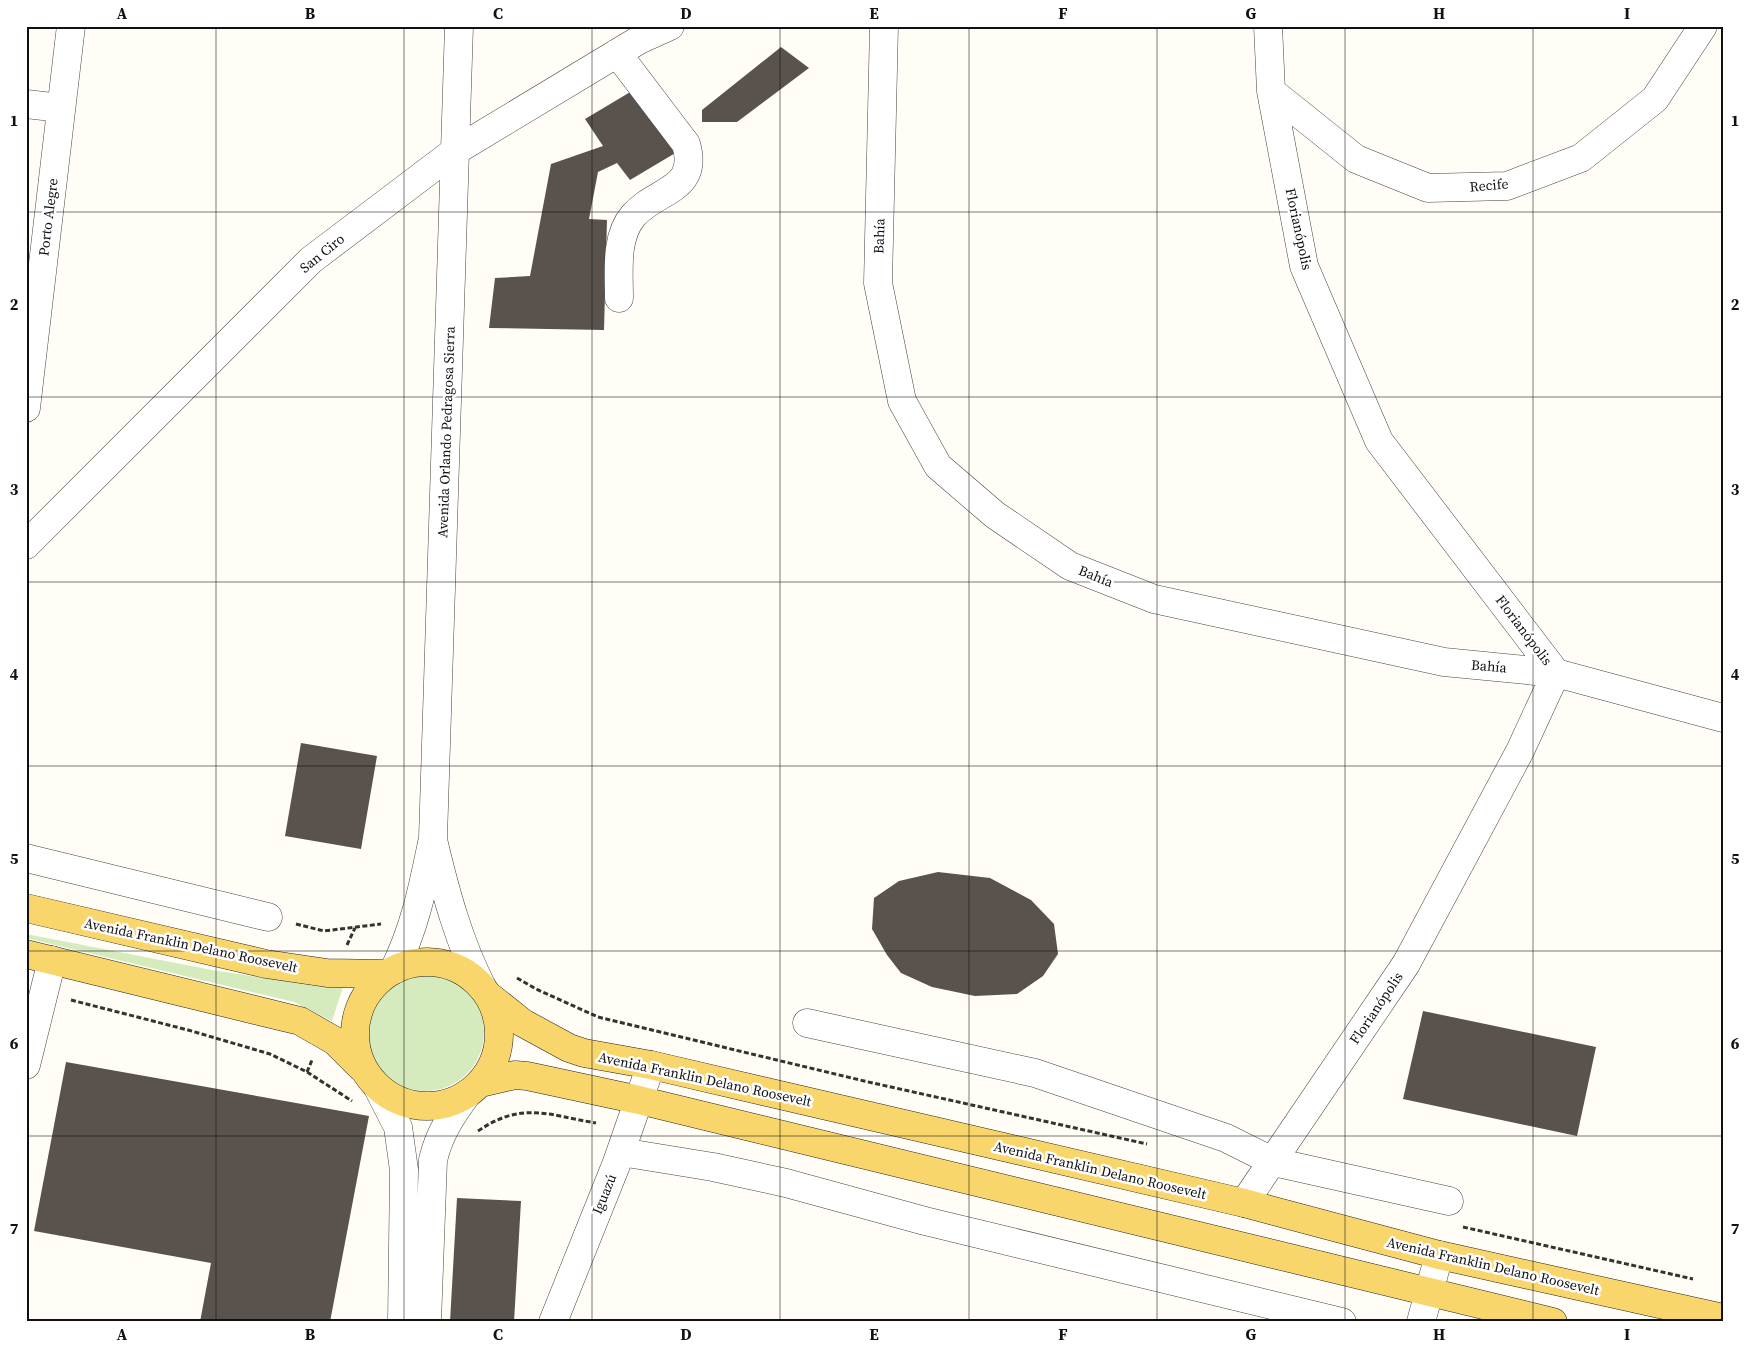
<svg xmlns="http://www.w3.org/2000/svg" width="1749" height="1348" font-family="'Source Serif 4',serif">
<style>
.green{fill:#d5ebbd}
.building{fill:#5a524d}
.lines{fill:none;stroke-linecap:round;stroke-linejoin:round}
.minor-casing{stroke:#444;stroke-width:29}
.major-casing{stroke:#222;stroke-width:29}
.path{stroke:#333;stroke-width:3;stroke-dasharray:5 2.5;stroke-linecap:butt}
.minor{stroke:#fff;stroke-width:28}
.major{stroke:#f9d66b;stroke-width:28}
.grid{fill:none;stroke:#111;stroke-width:1;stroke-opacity:0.55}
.labels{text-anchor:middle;stroke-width:5;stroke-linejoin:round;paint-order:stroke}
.street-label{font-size:14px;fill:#111;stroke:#fff}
.neatline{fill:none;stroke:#111;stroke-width:2}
.grid-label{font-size:16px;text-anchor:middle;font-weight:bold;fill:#111}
</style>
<rect width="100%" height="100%" fill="#fffdf5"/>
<path class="green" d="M26,934L212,970L322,987H343L332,1021L294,1002L26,938Z
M366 1032a59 59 0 1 1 118 0a59 59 0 1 1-118 0Z"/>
<path class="building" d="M781,47L809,68L737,122H702V110Z
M637,88L677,152L630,180L617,163L598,172L589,219L607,220L604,330L489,328L495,278L530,276L551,164L603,146L585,119Z
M301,743L377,756L361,849L285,836Z
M938,872L990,878L1031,900L1054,924L1058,954L1043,976L1017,994L975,996L932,987L901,973L887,955L872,929L874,898L899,881Z
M1423,1011L1596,1047L1577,1136L1403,1099Z
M66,1062L369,1116L330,1322H200L211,1263L34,1231Z
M457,1198L521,1201L514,1322H450Z"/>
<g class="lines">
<defs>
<path id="minor" d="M884,26L878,283L902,401L938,466L995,515L1070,566L1154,599L1444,662L1556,673L1723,718
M617,53L686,144C700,191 656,189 633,216C615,237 619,272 619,298
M1271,91L1356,159L1428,188L1507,186L1581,158L1655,99L1703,26
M26,104L61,108
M26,408L71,26
M26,545L311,260L455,151L639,40L670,26
M434,844C446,894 459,942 482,987
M26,858L268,917
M394,970C416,925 423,886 433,838L459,26
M807,1023L1035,1073L1226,1138L1274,1162L1449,1201
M26,1065L52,960
M378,1088L398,1127L404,1170L402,1322
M621,1152L713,1167L786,1183L925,1221L1342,1322
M1244,1203L1406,964L1520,751L1556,673L1379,441L1304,266L1271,91L1268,26
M427,1322L433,1160C439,1134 451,1116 467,1094
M553,1322L616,1165L651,1065
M1421,1322L1439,1255"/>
<path id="major" d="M26,908L266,964L327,973L386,974
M26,954L300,1021L335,1041L362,1068
M355 1034a72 72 0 1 1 144 0a72 72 0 1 1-144 0Z
M489,996L523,1023L569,1048L584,1053L651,1065L1244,1203L1439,1255L1723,1318
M480,1083L515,1075L527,1076L639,1100L1553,1322"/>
</defs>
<use href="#minor" class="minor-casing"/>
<use href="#major" class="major-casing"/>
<path class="path" d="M296,924L324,931L381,924
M347,945L355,928
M517,978L536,989L598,1017L864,1081L1147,1144
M71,1000L188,1030L270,1054L307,1072L352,1101
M307,1072L312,1060
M478,1131C522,1101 548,1115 596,1123
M1463,1227L1693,1279"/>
<use href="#minor" class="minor"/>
<use href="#major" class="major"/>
</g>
<path class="grid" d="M216,26V1322M404,26V1322M592,26V1322M780,26V1322M969,26V1322M1157,26V1322M1345,26V1322M1533,26V1322M26,212H1723M26,397H1723M26,582H1723M26,766H1723M26,951H1723M26,1136H1723"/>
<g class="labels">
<g class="street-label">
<text transform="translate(1489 185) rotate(-5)" y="5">Recife</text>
<text transform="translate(48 217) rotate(-83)" y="5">Porto Alegre</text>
<text transform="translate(1299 229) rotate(78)" y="5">Florianópolis</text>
<text transform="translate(879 236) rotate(-88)" y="5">Bahía</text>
<text transform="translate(322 253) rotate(-39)" y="5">San Ciro</text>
<text transform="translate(446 432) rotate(-88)" y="5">Avenida Orlando Pedragosa Sierra</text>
<text transform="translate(1096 576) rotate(22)" y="5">Bahía</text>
<text transform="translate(1524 630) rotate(53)" y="5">Florianópolis</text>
<text transform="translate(1489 666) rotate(5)" y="5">Bahía</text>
<text transform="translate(191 945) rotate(12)" y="5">Avenida Franklin Delano Roosevelt</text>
<text transform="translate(1376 1008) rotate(-56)" y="5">Florianópolis</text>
<text transform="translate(705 1079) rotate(12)" y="5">Avenida Franklin Delano Roosevelt</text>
<text transform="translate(1100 1170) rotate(13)" y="5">Avenida Franklin Delano Roosevelt</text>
<text transform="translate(604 1194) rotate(-68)" y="5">Iguazú</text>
<text transform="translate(1493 1266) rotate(13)" y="5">Avenida Franklin Delano Roosevelt</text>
</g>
</g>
<rect width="1749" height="1348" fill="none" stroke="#ffffff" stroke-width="55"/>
<rect x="28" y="28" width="1694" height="1292" class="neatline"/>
<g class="grid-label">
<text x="122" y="19">A</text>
<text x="310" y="19">B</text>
<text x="498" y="19">C</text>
<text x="686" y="19">D</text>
<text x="874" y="19">E</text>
<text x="1063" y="19">F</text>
<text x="1251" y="19">G</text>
<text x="1439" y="19">H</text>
<text x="1627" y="19">I</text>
<text x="14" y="126">1</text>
<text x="1735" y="126">1</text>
<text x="14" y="310">2</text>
<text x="1735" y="310">2</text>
<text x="14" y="495">3</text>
<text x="1735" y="495">3</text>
<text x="14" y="680">4</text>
<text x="1735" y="680">4</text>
<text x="14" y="864">5</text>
<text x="1735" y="864">5</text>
<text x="14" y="1049">6</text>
<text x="1735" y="1049">6</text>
<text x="14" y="1234">7</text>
<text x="1735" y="1234">7</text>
<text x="122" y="1340">A</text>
<text x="310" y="1340">B</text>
<text x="498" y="1340">C</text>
<text x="686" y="1340">D</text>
<text x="874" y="1340">E</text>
<text x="1063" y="1340">F</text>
<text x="1251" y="1340">G</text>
<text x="1439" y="1340">H</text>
<text x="1627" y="1340">I</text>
</g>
</svg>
